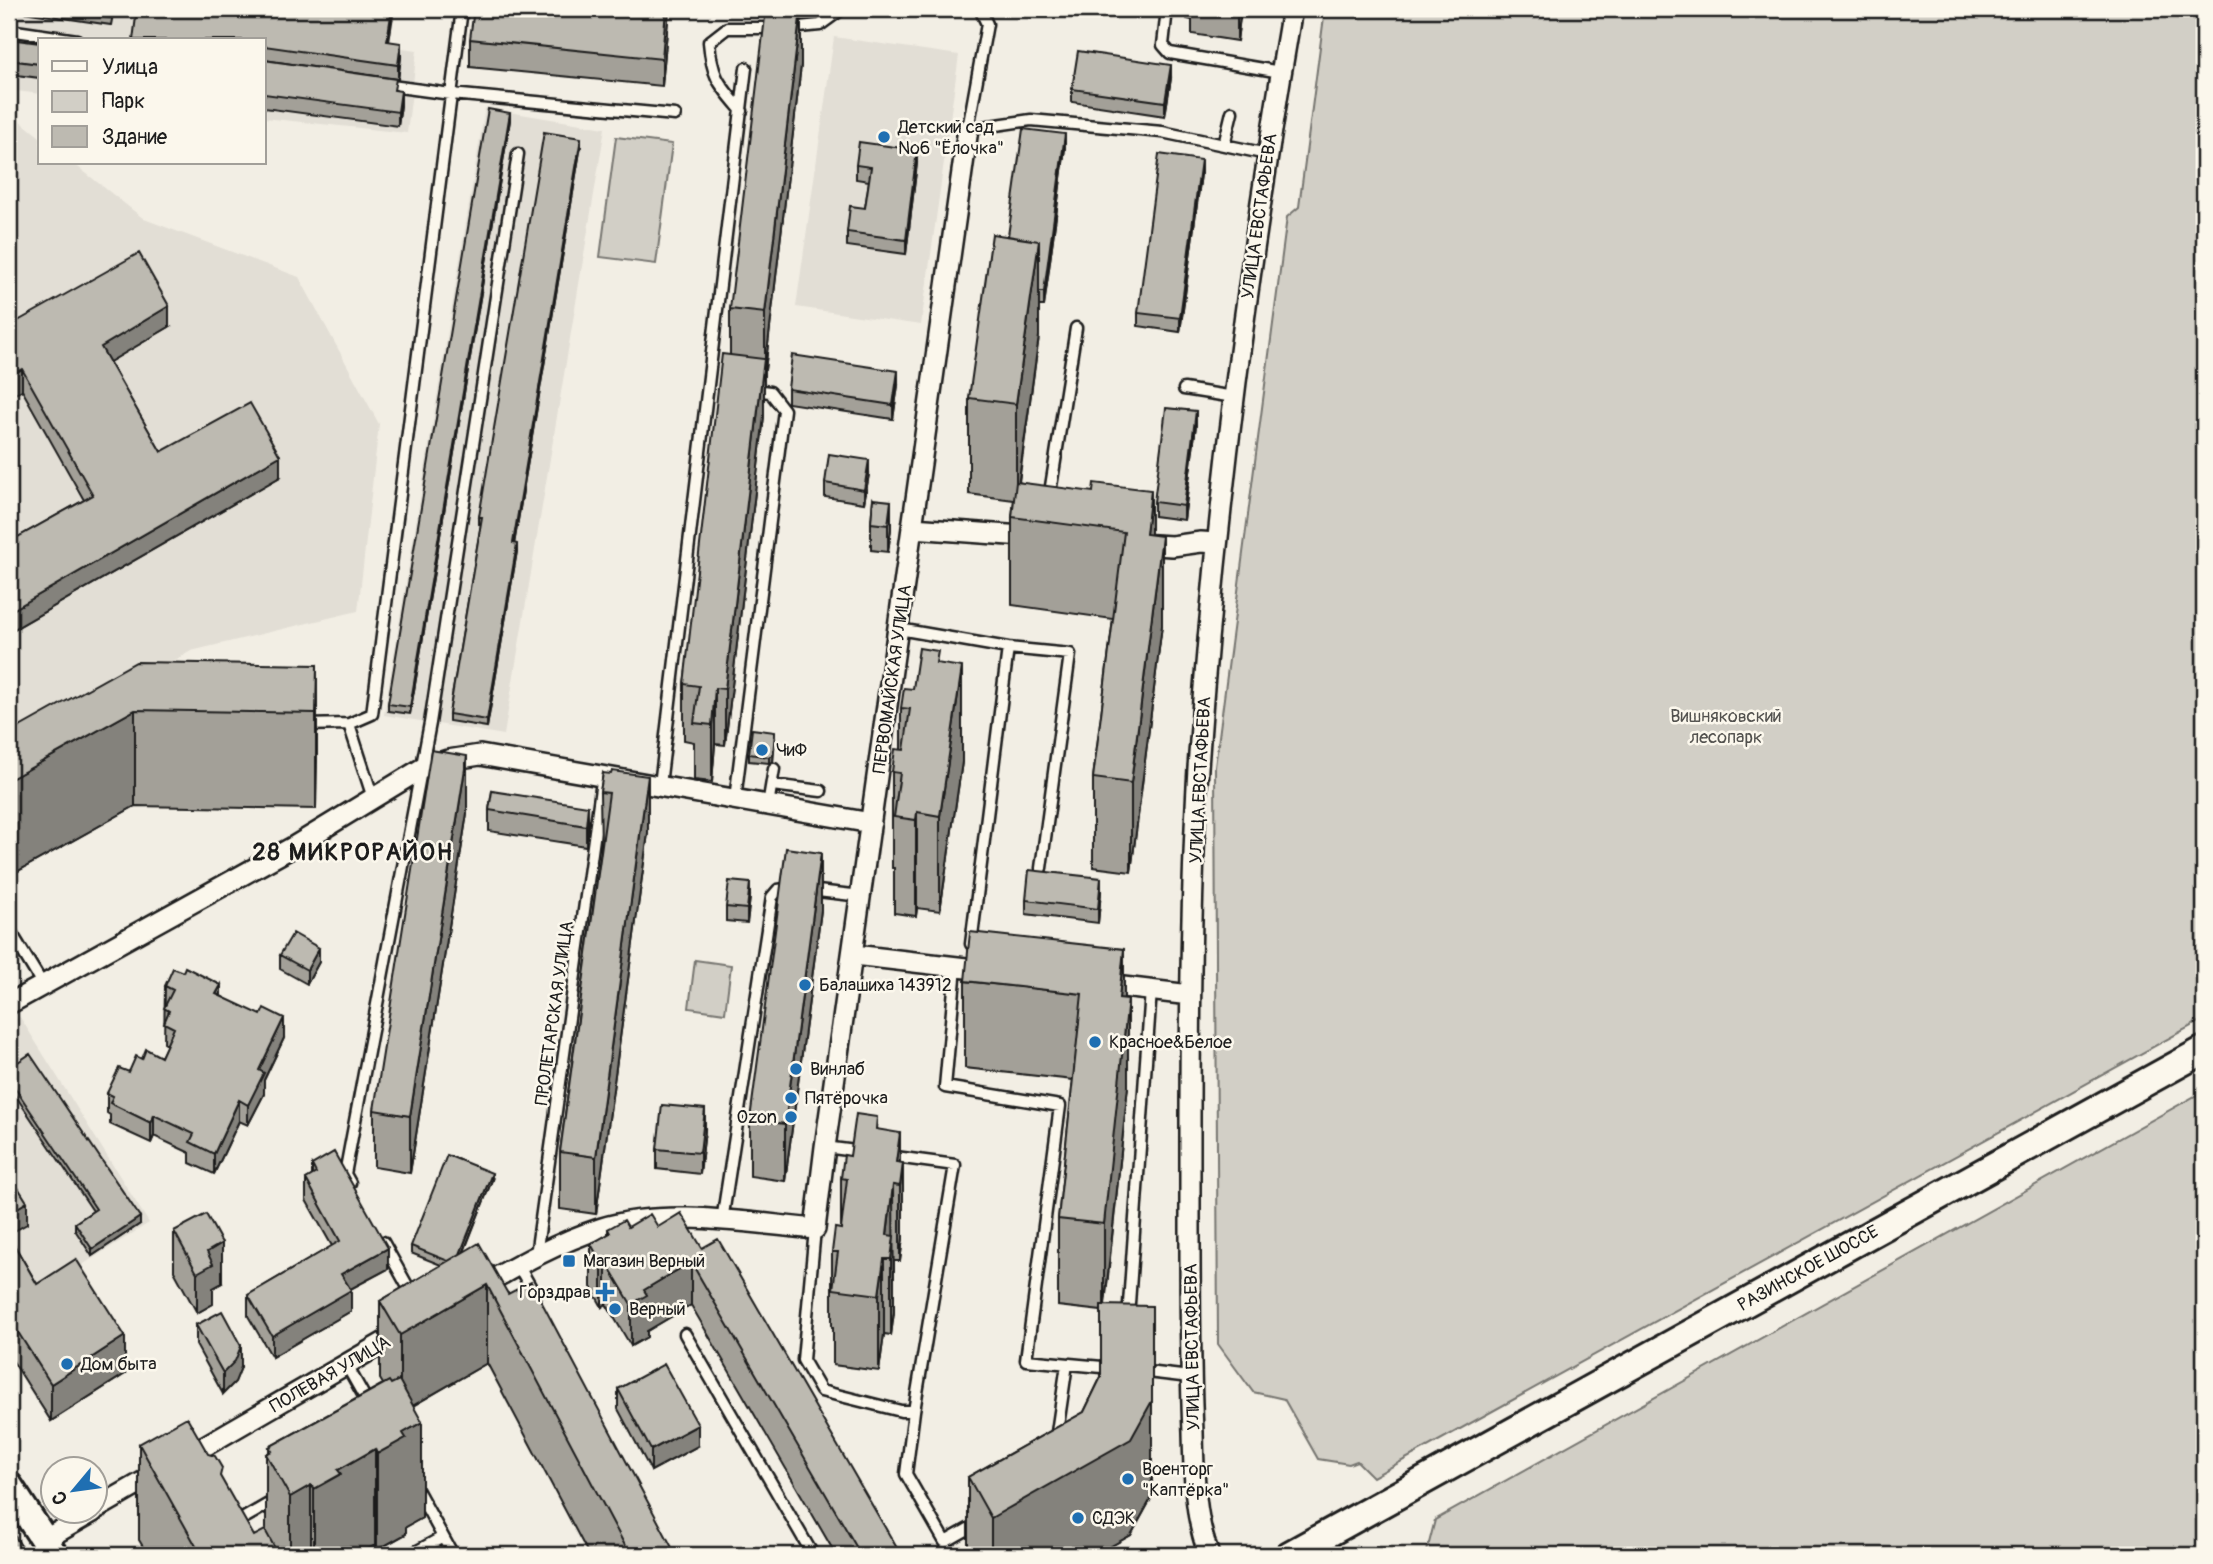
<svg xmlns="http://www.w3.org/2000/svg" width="2213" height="1564" font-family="Pangolin,sans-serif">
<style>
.built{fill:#e2ded5}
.green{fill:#d2cfc6;stroke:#777671;stroke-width:2}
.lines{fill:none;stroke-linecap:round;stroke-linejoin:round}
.lane-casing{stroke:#1c1c1c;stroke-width:15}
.street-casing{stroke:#1c1c1c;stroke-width:24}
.secondary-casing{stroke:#1c1c1c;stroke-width:32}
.lane{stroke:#fbf7ec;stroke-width:10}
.street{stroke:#fbf7ec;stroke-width:19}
.secondary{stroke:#fbf7ec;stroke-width:26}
.wall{fill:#a3a098;stroke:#1c1c1c;stroke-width:2}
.shaded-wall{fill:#84827c;stroke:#1c1c1c;stroke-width:2}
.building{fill:#bdbab1;stroke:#1c1c1c;stroke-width:2}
.poi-dot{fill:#1f6fb2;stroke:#fbf7ec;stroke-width:2.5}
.labels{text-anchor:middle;stroke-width:5;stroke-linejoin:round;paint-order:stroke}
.poi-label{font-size:18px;fill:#1c1c1c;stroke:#fbf7ec;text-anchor:start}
.street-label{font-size:18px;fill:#1c1c1c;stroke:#fbf7ec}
.park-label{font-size:18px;fill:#53524f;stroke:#fbf7ec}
.district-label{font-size:24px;font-weight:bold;letter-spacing:2px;fill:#1c1c1c;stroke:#fbf7ec}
</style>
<rect width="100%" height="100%" fill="#f2eee4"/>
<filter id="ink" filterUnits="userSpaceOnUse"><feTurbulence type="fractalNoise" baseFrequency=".0143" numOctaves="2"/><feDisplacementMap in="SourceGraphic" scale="14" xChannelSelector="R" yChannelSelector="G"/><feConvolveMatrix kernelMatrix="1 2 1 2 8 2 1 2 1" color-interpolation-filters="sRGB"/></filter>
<g filter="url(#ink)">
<path class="built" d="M9,9H195L194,20L417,50L407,133L264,118V40H40V94L9,90Z
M834,37L959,55L921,325L796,307Z
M485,108L605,128L504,735L384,715Z
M9,112L40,137V163H73L144,219L299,277L379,424L358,611L191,651L23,747L9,723Z
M20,1017L149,1223L9,1311V1023Z"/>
<path class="green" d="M1325,9H2204V1019L1373,1477L1357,1461L1349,1464L1318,1459L1284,1399L1253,1392L1218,1344L1215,767L1287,217L1299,207Z
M616,137L672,144L656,264L600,257Z
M695,960L731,965L725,1013L689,1008Z
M2204,1091V1555H1426L1435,1520Z"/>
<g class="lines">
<defs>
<path id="lane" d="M980,9L987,24L968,129L1031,120L1162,132L1267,154
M1167,9L1163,45L1170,53L1281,72
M789,28L820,25L842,9
M9,30L77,40
M384,85L451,94L675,115
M742,111C719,84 712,78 709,42L727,28H774
M1224,145L1232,112
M1184,389L1234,397
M1049,499L1076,328
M899,629L1008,648L971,944
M1008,648L1070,654L1041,868
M349,724L372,714L462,9
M303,725L349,724L373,798
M660,785L746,68
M772,785L821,791
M735,799L784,410L770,392L754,390
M768,805L774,769
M809,890L861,896
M9,929L43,985
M956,967L945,1087L1060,1106L1026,1360L1113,1368
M825,1147L863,1152
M350,1183L345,1174L430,723L518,154
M722,1221L772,897L778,890L791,888
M815,1229L803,1360L821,1391L901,1411H914L955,1165L888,1156
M383,1242L413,1296
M536,1255L602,781
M518,1265L535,1295
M1128,1318L1151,990
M685,1334L813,1555
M346,1364L369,1405
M1139,1371L1190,1377
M914,1411L906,1474L945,1542L977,1524
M1056,1439L1067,1364
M416,1488L453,1555
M232,1525L277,1499
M410,1555L443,1537"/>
<path id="street" d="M913,528L1037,537
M1137,544L1172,546L1201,542L1216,543
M854,955L992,971
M1098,984L1190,995
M9,1004L293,847L421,769L448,760L480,755L871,823
M476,1289C516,1266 558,1242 602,1228C665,1208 750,1223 815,1229L825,1147L968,129
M94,1510L402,1332
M44,1540L93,1512
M1209,1555C1194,1516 1194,1474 1193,1432C1190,1364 1190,1297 1190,1229C1190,1075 1189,922 1198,768C1215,513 1249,260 1292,9"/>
<path id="secondary" d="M9,1486L54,1555
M1289,1555L2204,1050"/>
</defs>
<use href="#lane" class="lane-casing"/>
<use href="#street" class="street-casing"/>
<use href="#secondary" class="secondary-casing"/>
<use href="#lane" class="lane"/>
<use href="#street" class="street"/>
<use href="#secondary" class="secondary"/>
</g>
<path class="wall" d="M9,9H114L111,25L9,10Z
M669,9L662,86L470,67V39Z
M914,9H944L943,16L914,15Z
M1187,9H1241L1237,41L1192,34V20L1187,19Z
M9,39L40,43V78L9,74Z
M264,40L401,57L398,79L264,60Z
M264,60L396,90L401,105L398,126L264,108Z
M801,65L765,370H764V416L725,745L715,744L712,782L694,780V742L684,740V684L730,355V309Z
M1171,78L1165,116L1072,102V89Z
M510,120L410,714L388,711V704Z
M581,145L514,544L517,551L487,727L449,721V714L481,524H479V517Z
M1065,148L1044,306H1039V336L1019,482L1151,535L1162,625L1131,872L1093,867V778L1113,619L1012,605V517L1014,500L969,494V398L1008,236Z
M917,163L906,254L847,246V232L865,208L869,181L856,179V165Z
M1201,174L1180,332L1138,326V313Z
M9,326L169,327L109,362L161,452L280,477L9,632V542L84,500L22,390L9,397Z
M898,385L893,419L788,403V389Z
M1196,425L1184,520L1154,516V502Z
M869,474L864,503L825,497V483Z
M873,499L891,529L888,552L871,550V523Z
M938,663L962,762L940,911L917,908L916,916L894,913V868H892V772L901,750V708L913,689Z
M317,665L316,809L135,806L9,876V733Z
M775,739L773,762L769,763L749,761V754Z
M603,773L648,833L596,1214L560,1209V1152L601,849L600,792Z
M492,791L588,827L586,846L489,831V810Z
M467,813L410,1173L374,1167V1110Z
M1101,892L1098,923L1026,914V900Z
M750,897L747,923L726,921V907Z
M821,910L785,1181L750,1176V1119Z
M280,955L319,962L307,984L280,969Z
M965,981L1124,998L1128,1086L1105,1305L1152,1497L1131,1535L1095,1555H968V1477L1084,1412L1101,1377V1311L1058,1306V1219L1073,1080L965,1068Z
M165,986L221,996L284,1038L264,1080V1094L248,1125L239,1121L214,1174L190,1163V1153L154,1136L151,1143L110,1124V1115L107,1113V1093L142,1059L161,1057L167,1045L164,1043Z
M9,1068L140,1224L92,1256L75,1230V1223L93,1211L9,1086Z
M705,1130L700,1174L657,1169V1149Z
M877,1130L900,1163L903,1238L900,1261H894V1312L891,1335L884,1334L879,1371L833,1365V1327H832V1252L841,1229V1178L850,1156Z
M312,1165L388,1269L350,1289L351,1311L272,1357L248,1316V1295L332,1246L306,1200V1179L312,1176Z
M492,1180L464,1252L508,1294L676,1555H589L487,1363L413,1406L422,1518L406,1527V1534L377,1550L375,1545L357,1555H148L139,1540V1444L254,1536L266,1533V1454L269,1453V1447L383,1384L380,1379V1301L441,1265L411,1253V1246Z
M628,1227H658L702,1248L901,1555H836L691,1305L647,1331V1337L631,1346L606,1304L602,1307L591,1287V1244L608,1235V1229Z
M174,1231L222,1283L213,1288V1304L197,1313L174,1271Z
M9,1236L37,1284L125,1374L51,1421L9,1355Z
M196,1325L241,1367L235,1382L223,1394L196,1345Z
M618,1389L698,1446L651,1471L618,1409Z"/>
<path class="shaded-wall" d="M392,9H394L387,55V41Z
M666,9H669L662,86V59Z
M801,9V65L765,370V313Z
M1237,9H1241L1237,41Z
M401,43V57L398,79V65Z
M1171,65V78L1165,116V102Z
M401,91V105L398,126V112Z
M510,113V120L410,714V707Z
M1065,134V148L1044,306V292Z
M581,138V145L513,550V543Z
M917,150V163L906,254V240Z
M1201,160V174L1180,332V318Z
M1039,241V336L1016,500V404Z
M169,306V327L101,367V347Z
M764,359V416L725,745V689Z
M22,369V390L9,397V376Z
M898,371V385L893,419V405Z
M1196,411V425L1184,520V506Z
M280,456V477L9,632V612Z
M869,460V474L864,503V490Z
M1151,490V579L1146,534Z
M891,501V529L888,552V525Z
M1162,536V625L1131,872V783Z
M517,544V551L487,727V720Z
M317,665V761L316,809V713Z
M962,667V762L940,911V816Z
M715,688V744L712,782V725Z
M135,710V806L9,876V780Z
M775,732L773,762L769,763V757Z
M467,756V813L410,1173V1116Z
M648,776V833L596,1214V1157Z
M588,806V827L586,846V826Z
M917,812V908L916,916V820Z
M821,853V910L785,1181V1124Z
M1101,878V892L1098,923V909Z
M750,883V897L747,923V909Z
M319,948V962L307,984V970Z
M1124,949V1036L1128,999V1086L1104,1311V1224L1119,998Z
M221,985V1005L216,994Z
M284,1018V1038L264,1080V1094L248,1125V1105L259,1070Z
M239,1100V1121L214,1174V1154Z
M705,1109V1130L700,1174V1153Z
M154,1115V1136L151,1143V1123Z
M900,1133V1186L896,1162Z
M903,1163V1238L900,1261V1186Z
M492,1173V1180L456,1271V1264Z
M893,1185L894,1312L891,1335V1259L887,1235Z
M27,1202V1224L9,1234V1213Z
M140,1217V1224L92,1256V1249Z
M222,1243V1283L213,1288V1304L197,1313V1273L207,1252Z
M388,1248V1269L341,1294V1274Z
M884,1259V1334L879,1371V1295Z
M606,1262V1304L602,1307V1264Z
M691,1262V1305L647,1331V1337L631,1346V1304L644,1290Z
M487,1285V1363L400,1413V1335Z
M351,1290V1311L272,1357V1336Z
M1152,1306V1497L1131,1535L1095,1555H991V1518L1152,1401Z
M125,1336V1374L51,1421V1384Z
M241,1346V1367L235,1382L223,1394V1373Z
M422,1422V1518L406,1527V1534L377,1550V1454L403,1433Z
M698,1425V1446L651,1471V1450Z
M375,1449V1545L357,1555H314V1489L338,1470Z
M311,1485V1555H290V1497Z
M276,1550V1555H267Z"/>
<path class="building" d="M47,9H112L111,18Z
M137,9H392L387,41L401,43L398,65L264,46V40H133Z
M474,9H666L662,59L470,39Z
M766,9H801L765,313L730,309Z
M9,39L40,43V64L9,60Z
M1078,51L1171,65L1165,102L1072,89Z
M264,60L396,79L394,90L401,91L398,112L264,94Z
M488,109L510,113L410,707L388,704Z
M1023,129L1065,134L1044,292H1039V241L1008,236Z
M544,132L581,138L513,543L517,544L487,720L449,714L482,517H479Z
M859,142L917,150L906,240L847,232L850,206L865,208L871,167L856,165Z
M1159,154L1201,160L1180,318L1138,313Z
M992,234L1039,241L1016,404L969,398Z
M139,253L169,306L101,347L161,452L250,403L280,456L9,612V542L93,495L22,369L9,376V326Z
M722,354L764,359L725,689L715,688L712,725L694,723L699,686L684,684Z
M792,355L898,371L893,405L788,389Z
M1166,408L1196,411L1184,506L1154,502Z
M829,454L869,460L864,490L825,483Z
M1016,482L1093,492L1094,483L1151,490L1146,534L1162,536L1131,783L1093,778L1124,532L1012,517Z
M873,499L891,501L888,525L871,523Z
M919,648L938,651L936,663L962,667L940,816L917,812L916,820L894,817L900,773L892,772L895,749L904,750L910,709L901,708L904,688L913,689Z
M136,662L317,665L316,713L135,710L9,780V733Z
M752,729L775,732L773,755L769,757L749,754Z
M431,750L467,756L410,1116L374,1110Z
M612,771L648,776L596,1157L560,1152L609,793L600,792L603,773L611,774Z
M492,791L588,806L586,826L489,810Z
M786,848L821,853L785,1124L750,1119Z
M1029,870L1101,878L1098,909L1026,900Z
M729,881L750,883L747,909L726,907Z
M970,932L1124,949L1119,998L1128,999L1104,1224L1058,1219L1082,994L965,981Z
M293,933L319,948L307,970L280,955Z
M185,967L221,985L216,994L261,1015L264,1008L284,1018L259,1070L264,1073L248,1105L239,1100L214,1154L190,1142L194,1134L154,1115L151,1123L110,1103L113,1096L107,1093L119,1068L129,1072L136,1056L142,1059L146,1049L161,1057L174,1028L164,1023L169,1011L164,1008L173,990L165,986L173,968L183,972Z
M30,1054L140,1217L92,1249L75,1223L96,1209L9,1079V1068Z
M662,1105L705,1109L700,1153L657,1149Z
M856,1114L877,1117L876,1129L900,1133L896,1162L903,1163L900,1186L893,1185L887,1235L894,1236L891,1259H884L879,1295L833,1289L838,1252H832L835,1228L841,1229L847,1179L841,1178L844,1155L850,1156Z
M334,1152L388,1248L341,1274L351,1290L272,1336L248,1295L340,1241L306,1179L316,1173L312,1165Z
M447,1155L492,1173L460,1254L448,1261L411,1246Z
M9,1173L27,1202L9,1213Z
M681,1213L702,1248L718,1239L901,1555H861L691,1262L644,1290L647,1295L631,1304L606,1262L602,1264L591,1244L610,1233L608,1229L624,1220L628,1227L650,1214L658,1227Z
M206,1214L222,1243L207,1252L213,1264L197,1273L174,1231Z
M9,1236L37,1284L76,1259L125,1336L51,1384L9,1318Z
M479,1243L508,1294L531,1282L676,1555H630L487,1285L400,1335L380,1301Z
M1101,1305L1152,1306V1401L1131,1439L991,1518L968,1477L1084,1412L1101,1377Z
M222,1311L241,1346L235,1361L223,1373L196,1325Z
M664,1364L698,1425L651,1450L618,1389Z
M399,1380L422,1422L403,1433L406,1438L377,1454L375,1449L338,1470L341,1474L314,1489L311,1485L290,1497L266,1454L272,1451L269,1447L389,1381L391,1384Z
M187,1417L208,1454L215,1456L222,1468L220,1476L254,1536L265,1530L276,1550L267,1555H201L139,1444Z
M9,1527L27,1555H9Z"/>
</g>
<g class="poi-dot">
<circle cx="884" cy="137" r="7"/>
<circle cx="762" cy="750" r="7"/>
<circle cx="805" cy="985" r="7"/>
<circle cx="1095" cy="1042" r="7"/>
<circle cx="796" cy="1069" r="7"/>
<circle cx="791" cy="1098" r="7"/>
<circle cx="791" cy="1117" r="7"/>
<rect x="562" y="1254" width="14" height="14" rx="3.5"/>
<path d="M601.5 1281.5h7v7h7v7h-7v7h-7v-7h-7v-7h7z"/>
<circle cx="615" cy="1309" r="7"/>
<circle cx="67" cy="1364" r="7"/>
<circle cx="1128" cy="1479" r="7"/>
<circle cx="1078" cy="1518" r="7"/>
</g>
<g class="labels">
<g class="poi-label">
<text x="898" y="133">Детский сад<tspan x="898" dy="21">№6 "Ёлочка"</tspan></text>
<text x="776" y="756">ЧиФ</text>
<text x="819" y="991">Балашиха 143912</text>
<text x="1109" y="1048">Красное&amp;Белое</text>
<text x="810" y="1075">Винлаб</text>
<text x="805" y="1104">Пятёрочка</text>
<text x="777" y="1123" text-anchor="end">Ozon</text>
<text x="583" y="1267">Магазин Верный</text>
<text x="591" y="1298" text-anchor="end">Горздрав</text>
<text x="629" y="1315">Верный</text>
<text x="81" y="1370">Дом быта</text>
<text x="1142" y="1475">Военторг<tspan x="1142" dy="21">"Каптёрка"</tspan></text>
<text x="1092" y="1524">СДЭК</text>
</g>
<g class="street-label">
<text transform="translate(1259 216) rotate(-82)" y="6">УЛИЦА ЕВСТАФЬЕВА</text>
<text transform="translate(892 679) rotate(-82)" y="6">ПЕРВОМАЙСКАЯ УЛИЦА</text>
<text transform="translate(1200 780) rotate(-87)" y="6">УЛИЦА ЕВСТАФЬЕВА</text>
<text transform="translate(554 1013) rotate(-82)" y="6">ПРОЛЕТАРСКАЯ УЛИЦА</text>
<text transform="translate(1808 1268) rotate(-29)" y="6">РАЗИНСКОЕ ШОССЕ</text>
<text transform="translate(1192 1347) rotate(-91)" y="6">УЛИЦА ЕВСТАФЬЕВА</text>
<text transform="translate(330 1374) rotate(-30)" y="6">ПОЛЕВАЯ УЛИЦА</text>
</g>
<g class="park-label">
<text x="1726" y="722">Вишняковский<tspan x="1726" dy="21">лесопарк</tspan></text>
</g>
<g class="district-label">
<text x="353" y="860">28 МИКРОРАЙОН</text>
</g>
</g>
<rect width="2213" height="1564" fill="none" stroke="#fbf7ec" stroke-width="35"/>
<rect x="18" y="18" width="2178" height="1529" fill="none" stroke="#1c1c1c" stroke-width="2.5" filter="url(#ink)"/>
<rect x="38" y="38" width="228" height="126" fill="#fbf7ec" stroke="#a29f99" stroke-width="2"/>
<rect x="52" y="61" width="35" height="10" fill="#fbf7ec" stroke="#a29f99" stroke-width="2"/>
<text x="102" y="74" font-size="21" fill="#1c1c1c">Улица</text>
<rect x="52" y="91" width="35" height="21" fill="#d2cfc6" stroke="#a29f99" stroke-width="2"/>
<text x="102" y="108" font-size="21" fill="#1c1c1c">Парк</text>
<rect x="52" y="126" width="35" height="21" fill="#bdbab1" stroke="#a29f99" stroke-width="2"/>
<text x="102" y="144" font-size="21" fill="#1c1c1c">Здание</text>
<g transform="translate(74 1490) rotate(241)"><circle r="33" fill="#fbf7ec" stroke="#a29f99" stroke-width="2"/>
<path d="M0-5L12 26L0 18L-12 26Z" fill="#1f6fb2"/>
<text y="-10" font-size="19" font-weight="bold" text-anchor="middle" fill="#1c1c1c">С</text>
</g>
</svg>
